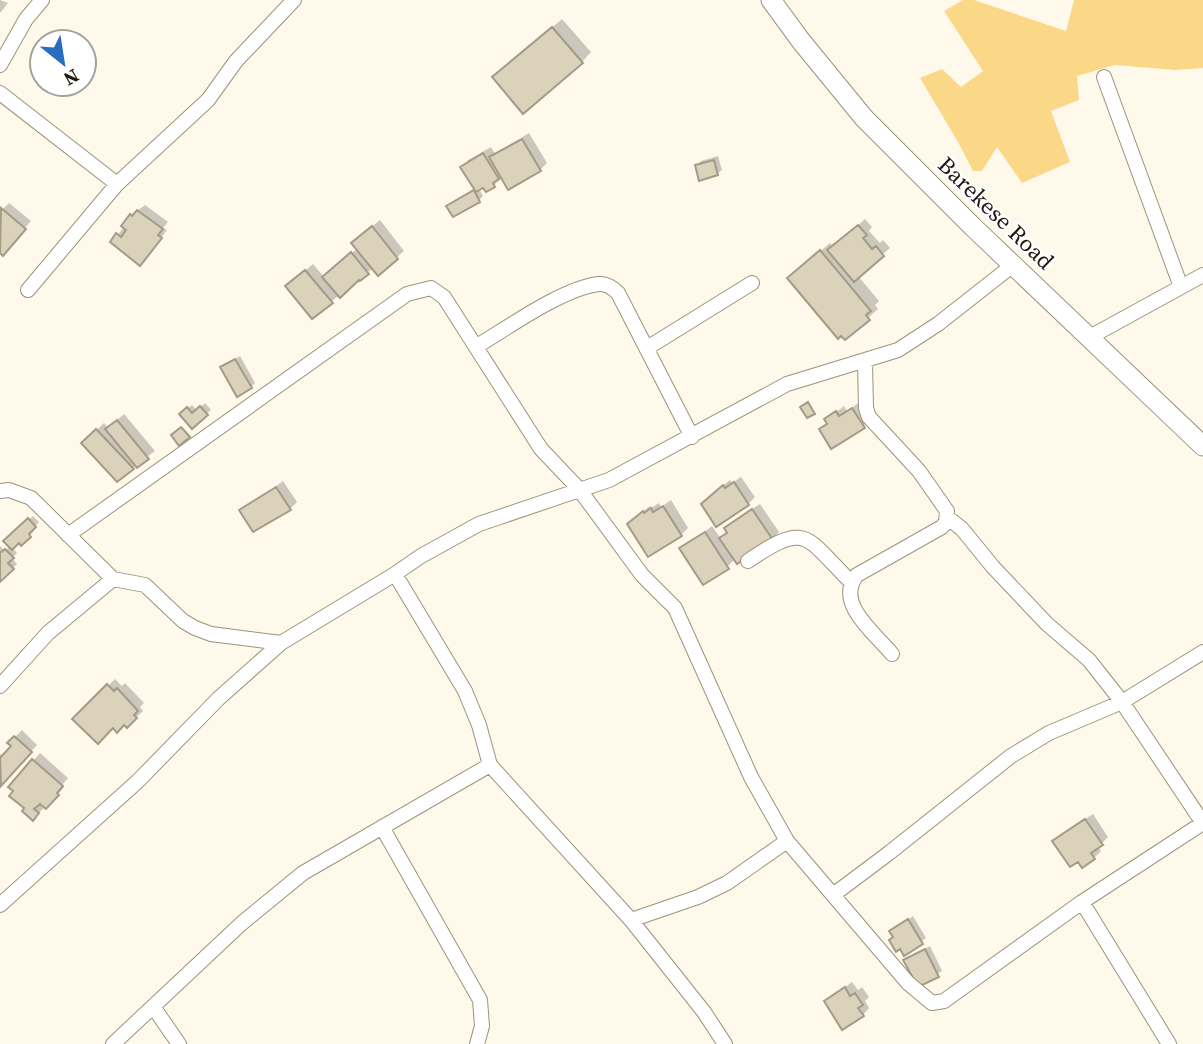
<svg xmlns="http://www.w3.org/2000/svg" width="1203" height="1044" font-family="'Source Serif 4',serif">
<style>
.green{fill:#fad887}
.shadow{fill:#0003}
.building{fill:#dbd2bc;stroke:#a49b86;stroke-width:2}
.lines{fill:none;stroke-linecap:round;stroke-linejoin:round}
.minor-casing{stroke:#9c937e;stroke-width:16}
.secondary-casing{stroke:#9c937e;stroke-width:21}
.minor{stroke:#fff;stroke-width:14}
.secondary{stroke:#fff;stroke-width:19}
.labels{text-anchor:middle;stroke-width:5;stroke-linejoin:round;paint-order:stroke}
.street-label{font-size:23px;fill:#1d1a12;stroke:#fff}
</style>
<rect width="100%" height="100%" fill="#fff9eb"/>
<path class="green" d="M963,0H974L1066,31L1074,0H1203V68L1175,70L1115,65L1077,76L1079,100L1051,111L1070,162L1022,183L997,147L982,171H973L958,142L920,78L942,69L961,87L983,71L944,11Z"/>
<path class="shadow" d="M0,0L8,3L0,13Z
M562,19L591,52L582,62L504,68Z
M529,133L547,163L540,170L503,177L494,185L484,186L479,189L483,196L479,200L454,215L448,206L476,188L462,167L468,160L491,147L495,154Z
M718,156L722,170L717,174L697,165L701,161Z
M9,203L31,221L3,253L0,251V212Z
M145,205L168,222L163,228L167,230L147,257L118,235L131,215Z
M865,219L872,227L869,231L880,243L883,240L890,248L858,276L879,301L875,305L878,309L845,338L799,269L830,243L834,247Z
M380,220L404,251L378,274L373,268L332,301L294,280L313,264L324,277L358,248L360,236Z
M240,356L255,383L251,387L222,368Z
M860,402L871,420L832,447L821,429L828,422L826,420L844,406L847,411Z
M205,403L211,410L192,427L181,414L192,405L197,411Z
M124,414L155,451L132,468L83,443L104,423L108,428Z
M741,477L755,497L748,504L712,494L730,480L732,483Z
M283,481L297,502L290,509L241,511Z
M671,500L688,528L681,535L636,517L650,506L651,508L659,503L661,507Z
M760,504L779,532L772,539L735,559L727,567L682,549L712,526L721,539L729,531L726,528L733,521Z
M33,516L39,522L32,529L34,531L30,535L21,543L19,541L12,547L17,553L12,558L17,564L0,580V546L5,551L10,546L6,541Z
M115,679L122,686L125,683L144,703L140,707L143,711L127,726L124,723L113,726L75,719Z
M22,730L37,745L1,784L0,754L4,756L13,746L9,743Z
M40,753L68,778L62,785L64,787L53,800L33,818L10,787Z
M1093,814L1108,837L1098,847L1101,851L1094,858L1061,835Z
M913,916L926,938L905,953L891,931Z
M930,946L942,971L919,985L906,960Z
M852,982L858,990L862,987L869,997L865,1001L869,1008L863,1015L826,1002Z"/>
<path class="building" d="M552,27L583,63L523,114L492,77Z
M522,139L541,171L508,190L489,157Z
M483,153L499,179L493,183L495,187L486,192L483,188L476,192L460,167Z
M714,160L718,175L699,181L695,165Z
M474,190L480,202L453,217L446,206Z
M1,208L26,229L3,256L0,253Z
M137,210L163,229L158,235L162,238L140,266L110,242L116,233L121,237L126,230L121,226L130,214L132,216Z
M858,225L867,235L863,238L872,249L876,246L884,256L854,282L827,250Z
M372,226L398,259L378,276L351,243Z
M820,250L871,311L866,315L870,320L845,340L841,336L838,339L787,278Z
M351,252L369,274L360,281L359,280L340,298L322,277Z
M305,270L333,303L312,319L285,286Z
M235,359L252,388L237,397L220,367Z
M808,402L815,414L807,418L800,407Z
M200,406L208,415L192,429L179,414L187,407L192,413Z
M852,408L865,428L831,449L819,429L827,424L824,419L836,411L839,416Z
M117,420L149,459L137,468L105,429Z
M181,427L190,437L179,446L171,435Z
M96,429L134,469L117,482L81,443Z
M734,482L749,505L716,527L701,504L723,485L725,488Z
M276,487L291,510L253,532L239,510Z
M663,506L682,536L648,557L627,524L643,511L644,513L651,508L653,512Z
M752,509L773,540L737,564L719,538L727,533L724,528Z
M28,518L36,527L29,534L31,537L21,546L19,543L12,550L3,541Z
M705,532L729,569L703,585L679,548Z
M5,549L14,558L8,563L14,569L0,582V553Z
M107,684L114,691L117,688L129,701L138,711L134,715L137,718L127,728L124,725L117,733L113,728L98,744L72,719Z
M14,736L32,752L1,786L0,758L11,746L7,743Z
M32,759L63,786L57,793L59,795L46,809L40,804L34,809L39,813L33,821L22,811L24,808L9,796L13,791L8,787Z
M1085,819L1103,845L1091,853L1095,859L1082,868L1078,862L1070,867L1052,841Z
M908,919L923,944L904,956L900,949L896,952L889,940L893,937L889,931Z
M925,949L939,977L918,987L903,960Z
M845,987L850,996L855,993L863,1005L858,1008L864,1016L842,1030L824,1001Z"/>
<g class="lines">
<defs>
<path id="minor" d="M0,65L26,19L42,0
M1104,77L1181,287
M0,93L117,184
M28,290L117,184L208,100L236,61L294,0
M1088,338L1203,275
M477,346C509,327 563,288 599,284C607,283 613,288 618,293L692,437
M647,348L752,283
M865,362L866,408L869,417L919,471L947,511L946,522L942,527L857,575C834,603 875,633 892,654
M0,491L9,490L31,498L113,579L48,633L0,686
M947,517L962,529L993,567L1047,624L1089,660L1122,702L1203,823
M68,535L407,294L431,288L444,297L541,449L579,489L642,575L675,608L751,777L787,841L908,983L932,1003L944,1001L1082,902L1203,823
M748,561C808,520 805,537 851,582
M113,579L145,585L183,621L195,628L211,634L281,643
M490,765L631,920L704,1012L725,1044
M382,827L480,1000L482,1026L477,1044
M833,895L889,853L1011,756L1049,733L1122,702L1203,652
M1082,902L1169,1044
M0,905L138,781L218,699L281,643L395,574L421,556L479,524L609,480L787,384L898,350L938,324L1013,265
M631,920L698,897L727,883L787,841
M154,1008L179,1044
M113,1044L242,923L303,873L490,765L479,725L465,691L395,574"/>
<path id="secondary" d="M771,0L801,41L864,118L973,227L1203,446"/>
</defs>
<use href="#minor" class="minor-casing"/>
<use href="#secondary" class="secondary-casing"/>
<use href="#minor" class="minor"/>
<use href="#secondary" class="secondary"/>
</g>
<g class="labels">
<g class="street-label">
<text transform="translate(996 213) rotate(44)" y="8">Barekese Road</text>
</g>
</g>
<g transform="translate(63 63) rotate(150)"><circle r="33" fill="#ffffff" stroke="#a5a3a0" stroke-width="2"/>
<path d="M0-5L12 26L0 18L-12 26Z" fill="#286dbe"/>
<text y="-10" font-size="19" font-weight="bold" text-anchor="middle" fill="#1d1a12">N</text>
</g>
</svg>
